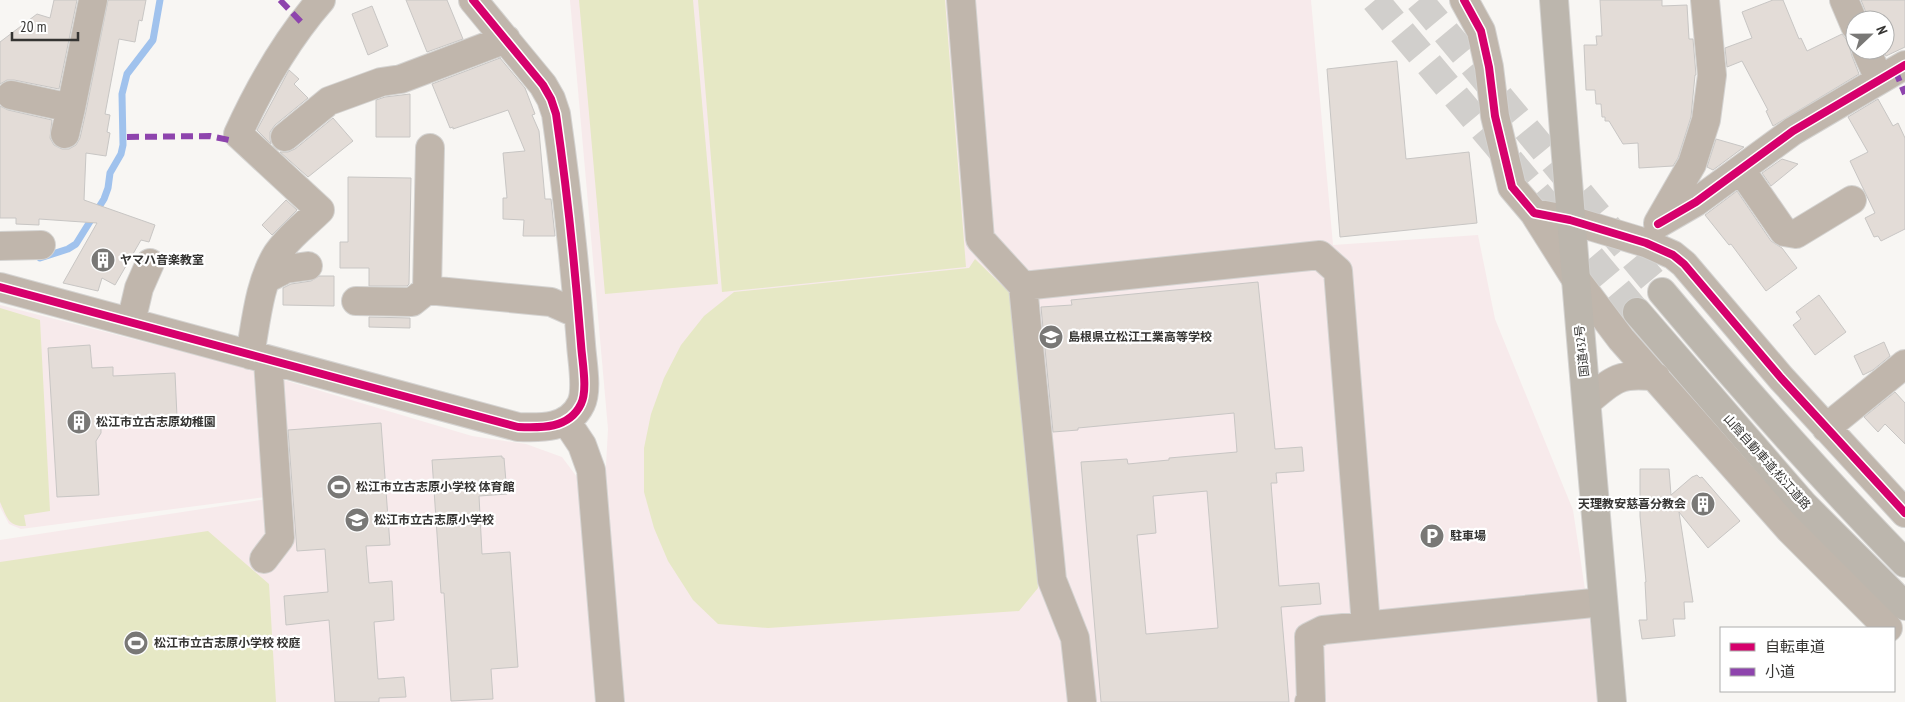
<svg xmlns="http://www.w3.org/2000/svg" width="1905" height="702" font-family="'PT Sans Narrow','Noto Sans JP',sans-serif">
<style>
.education{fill:#f7eaeb}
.green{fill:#e6e8c5}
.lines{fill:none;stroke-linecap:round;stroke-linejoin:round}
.stream{stroke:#a0c2ed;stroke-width:7}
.building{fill:#e3dcd7;stroke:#c8c6c4;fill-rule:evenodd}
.highway-tunnel{stroke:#d1cfcc;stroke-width:28;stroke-dasharray:28 14;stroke-linecap:butt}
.minor-casing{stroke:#d4d3d1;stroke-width:30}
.highway-casing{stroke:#d4d3d1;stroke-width:30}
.minor{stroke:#c0b6ac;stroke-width:28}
.highway{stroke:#bcb6ad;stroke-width:28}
.quiet{stroke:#8e44ad;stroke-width:6;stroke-dasharray:12 6;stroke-linecap:butt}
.cycleway-casing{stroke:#fff;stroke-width:11}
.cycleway{stroke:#d6006c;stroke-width:8}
.labels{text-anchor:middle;stroke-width:4.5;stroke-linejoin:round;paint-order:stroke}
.poi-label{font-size:12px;font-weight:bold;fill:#353432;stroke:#fff;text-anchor:start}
.street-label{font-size:12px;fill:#353432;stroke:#fff}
</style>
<rect width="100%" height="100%" fill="#f8f6f3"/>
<path class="education" d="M570,0H1311L1333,245L1478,235L1495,319L1573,510L1591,629L1598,702H619L604,502L608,429Z
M0,305L254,370L265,497L21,529L9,524L0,507Z
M257,372L472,436L526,444L562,457L577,477L589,595L595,702H0V540L267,499Z"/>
<path class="green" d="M579,0H693L718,284L605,294Z
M698,0H945L966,267L722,292Z
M975,259L1017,300L1038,588L1019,611L768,628L718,624L693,600L668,561L654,528L644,492V448L651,414L664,378L681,345L704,316L734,292L969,268Z
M0,308L40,320L50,511L24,515L26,526C8,527 7,517 0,502Z
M208,531L269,584L276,702H0V562Z"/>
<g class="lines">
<path class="stream" d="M40,258L68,249L76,244L104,199L108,188L110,173L121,154L123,145L122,94L127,74L153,40L160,0"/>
</g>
<path class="building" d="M54,0H77L59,89L14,80H7L0,84V42L37,14L50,18Z
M108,0H146L142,21L139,20L135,42L119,39L105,114L110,115L107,132L110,133L106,156L86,153L84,200L155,225L149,242L141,240L115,285L102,278L98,291L63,283L97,223L39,219V225L16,224V218H0V106L8,110L52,120L50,138L54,145L62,149H69L76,145L80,138L86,111Z
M406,0H447L463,39L427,52Z
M1600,0H1662V6L1687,5L1689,39H1693L1696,75H1695L1691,117L1678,158L1673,166L1639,168L1638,143L1623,144L1609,121H1605V117H1602L1601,104H1596L1595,90H1586L1584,45H1597L1596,36H1602Z
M1773,0H1783L1799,39L1801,38L1807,51L1842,34L1846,39L1853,41L1850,49L1852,56L1859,74L1773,126L1766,111L1768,110L1742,61L1727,67L1725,48L1752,38L1742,12Z
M1861,0H1905V47L1886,56L1883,50H1885V20H1869Z
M372,6L388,46L368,55L352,14Z
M500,58L525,88L535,114L532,115L539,131L545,199H551L555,236H523L524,220L503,219V198H507L503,153L525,151L508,110L453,129V127L450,128L432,84Z
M1397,61L1406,159L1469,152L1477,223L1340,237L1327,69Z
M289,70L299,79L294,84L308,98L275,125L270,132V139L271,144L257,130Z
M410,94V137H376V100L385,97Z
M1878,99L1893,126L1898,123L1905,138V229L1881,241L1878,236L1874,237L1865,218L1875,213L1850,161L1868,152L1848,117Z
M333,118L353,141L308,177L280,152H288L295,149Z
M1716,139L1744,147L1713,170L1707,167Z
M1782,159L1798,164L1771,186L1762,173Z
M348,177L411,178L409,284L407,286H369V268H340V242H348Z
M1737,191L1771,241L1782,248L1797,268L1766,291L1731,244L1729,245L1705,215Z
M286,200L297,210L272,235L262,225Z
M319,276H334V306L283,305V288L291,284L311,281Z
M1258,282L1275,449L1302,447L1304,471L1276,473L1277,483H1271L1279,586L1319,583L1321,604L1281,607L1289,702H1101L1081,462L1127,459L1128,464L1169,460V458L1237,452L1234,413L1078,428V430L1053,432L1041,307L1072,305L1071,300ZM1207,491L1218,628L1146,634L1137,535L1156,533L1153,496Z
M1819,295L1846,332L1815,355L1793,325L1801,319L1796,312Z
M369,317L410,318V328L369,327Z
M1884,342L1890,356L1873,370L1863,375L1854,356Z
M90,345L92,368L113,367V376L175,373L177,417L101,420V433L96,441L99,495L57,497L48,348Z
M1895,392L1905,403V444L1885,424L1878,432L1864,417Z
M381,423L390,545L366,546L369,583L392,581L394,620L374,622L378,679L404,677L406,697L379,698V702H335L329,620L286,625L284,596L328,592L325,549L297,551L288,430Z
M502,456V458H504L507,494L479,496L482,554L510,552L518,667L491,669L493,699L451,701L444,593H441L432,460Z
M1640,469H1669L1671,495L1692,477L1697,475L1700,478L1702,477L1740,521L1708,548L1679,512L1693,602H1684L1685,619H1673L1675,636L1642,639L1639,620H1647L1645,582H1646L1640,516Z"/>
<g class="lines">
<path class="highway-tunnel" d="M1375,0L1637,312
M1419,0L1662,292"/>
<defs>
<path id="minor" d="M961,0L980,239L1023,286L1052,580L1075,638L1082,702
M1464,0L1481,31L1489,67L1495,116L1512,187L1534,213L1570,220L1646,243L1673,255L1684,264L1781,378L1905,513
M1844,0L1855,26
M1866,50L1879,79
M11,95L71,108L93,0
M65,134L71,108
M285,137L329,101L381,82L401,79L506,39
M430,148L427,290L551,302L578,314
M1741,170L1784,232L1796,234L1852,200
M1534,213L1575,278L1621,339L1790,530L1888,628
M1658,223L1692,164L1706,120L1712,75L1705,0
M1658,224L1696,202L1793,131L1905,65
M0,246L41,245
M266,279L286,269L308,266
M1023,286L1320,255L1338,271L1366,625
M0,287L518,427C541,428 569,429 581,404C588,390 582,361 581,344C575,267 567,190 556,114L551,99L543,85L473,0
M356,301L412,302L427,290
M131,322L139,288L150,263
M250,355C256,322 259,283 277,254C288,237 306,224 320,210L238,134C260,86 286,40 321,0
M1587,402C1613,379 1621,372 1656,377
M566,421L582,445L591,470L610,702
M1826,428L1905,364
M264,559L280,538L268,361
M1309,702L1311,700L1309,637L1323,630L1603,602"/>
<path id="highway" d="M1554,0C1571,234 1592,468 1612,702
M1662,292C1740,385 1820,476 1905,563
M1637,312L1803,504L1905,606"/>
</defs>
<use href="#minor" class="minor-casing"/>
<use href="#highway" class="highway-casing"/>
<use href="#minor" class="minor"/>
<use href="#highway" class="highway"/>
<path class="quiet" d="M280,0L302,23
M1895,70L1905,94
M127,137L210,136L229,140"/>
<defs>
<path id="cycleway" d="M1464,0L1481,31L1489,67L1495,116L1512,187L1534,213L1570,220L1646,243L1673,255L1684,264L1781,378L1905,513
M1658,224L1696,202L1793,131L1905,65
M0,287L518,427C541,428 569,429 581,404C588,390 582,361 581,344C575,267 567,190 556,114L551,99L543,85L473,0"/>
</defs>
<use href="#cycleway" class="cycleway-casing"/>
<use href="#cycleway" class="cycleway"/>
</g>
<defs>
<symbol id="building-disc" viewBox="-11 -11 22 22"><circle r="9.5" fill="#797876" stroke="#fff"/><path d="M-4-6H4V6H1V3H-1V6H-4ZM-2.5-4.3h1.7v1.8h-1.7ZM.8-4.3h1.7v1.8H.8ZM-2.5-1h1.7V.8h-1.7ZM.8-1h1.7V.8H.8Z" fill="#fff"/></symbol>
<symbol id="school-disc" viewBox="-11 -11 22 22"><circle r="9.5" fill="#797876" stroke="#fff"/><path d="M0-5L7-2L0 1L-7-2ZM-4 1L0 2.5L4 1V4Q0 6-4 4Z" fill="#fff"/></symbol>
<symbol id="stadium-disc" viewBox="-11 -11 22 22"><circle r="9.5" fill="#797876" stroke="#fff"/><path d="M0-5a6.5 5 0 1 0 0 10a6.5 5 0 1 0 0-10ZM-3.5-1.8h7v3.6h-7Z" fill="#fff"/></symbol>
<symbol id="parking-disc" viewBox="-11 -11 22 22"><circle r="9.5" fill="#797876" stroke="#fff"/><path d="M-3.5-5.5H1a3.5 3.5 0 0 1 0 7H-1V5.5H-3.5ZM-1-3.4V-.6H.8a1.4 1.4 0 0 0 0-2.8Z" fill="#fff"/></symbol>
</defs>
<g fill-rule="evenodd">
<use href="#building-disc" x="89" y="246" width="28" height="28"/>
<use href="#school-disc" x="1037" y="323" width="28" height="28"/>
<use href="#building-disc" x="65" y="408" width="28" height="28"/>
<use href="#stadium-disc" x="325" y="473" width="28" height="28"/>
<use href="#building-disc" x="1689" y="490" width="28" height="28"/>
<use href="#school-disc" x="343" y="506" width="28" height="28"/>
<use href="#parking-disc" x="1418" y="522" width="28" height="28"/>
<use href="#stadium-disc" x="122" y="629" width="28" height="28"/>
</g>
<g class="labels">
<g class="poi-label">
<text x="120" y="264">ヤマハ音楽教室</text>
<text x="1068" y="341">島根県立松江工業高等学校</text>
<text x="96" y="426">松江市立古志原幼稚園</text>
<text x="356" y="491">松江市立古志原小学校 体育館</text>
<text x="1686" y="508" text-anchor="end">天理教安慈喜分教会</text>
<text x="374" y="524">松江市立古志原小学校</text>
<text x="1450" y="540">駐車場</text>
<text x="154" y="647">松江市立古志原小学校 校庭</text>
</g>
<g class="street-label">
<text transform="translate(1582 351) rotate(-96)" y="4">国道432号</text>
<text transform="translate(1767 462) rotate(48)" y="4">山陰自動車道;松江道路</text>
</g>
</g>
<rect x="1720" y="627" width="175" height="65" fill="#ffffff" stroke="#aeaead"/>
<rect x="1730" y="643" width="25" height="8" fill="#d6006c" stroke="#aeaead"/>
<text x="1765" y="652" font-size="15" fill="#353432">自転車道</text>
<rect x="1730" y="668" width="25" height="8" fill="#8e44ad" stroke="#aeaead"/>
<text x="1765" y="677" font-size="15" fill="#353432">小道</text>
<g transform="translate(1870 35) rotate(68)"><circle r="24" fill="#ffffff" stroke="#aeaead"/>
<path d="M0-4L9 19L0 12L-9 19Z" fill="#797876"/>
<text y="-8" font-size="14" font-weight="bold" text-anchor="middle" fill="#353432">N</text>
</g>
<path d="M12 32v8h66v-8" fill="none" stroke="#353432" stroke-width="2.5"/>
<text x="20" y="32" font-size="15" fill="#353432" stroke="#ffffff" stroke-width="4" paint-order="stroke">20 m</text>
</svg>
